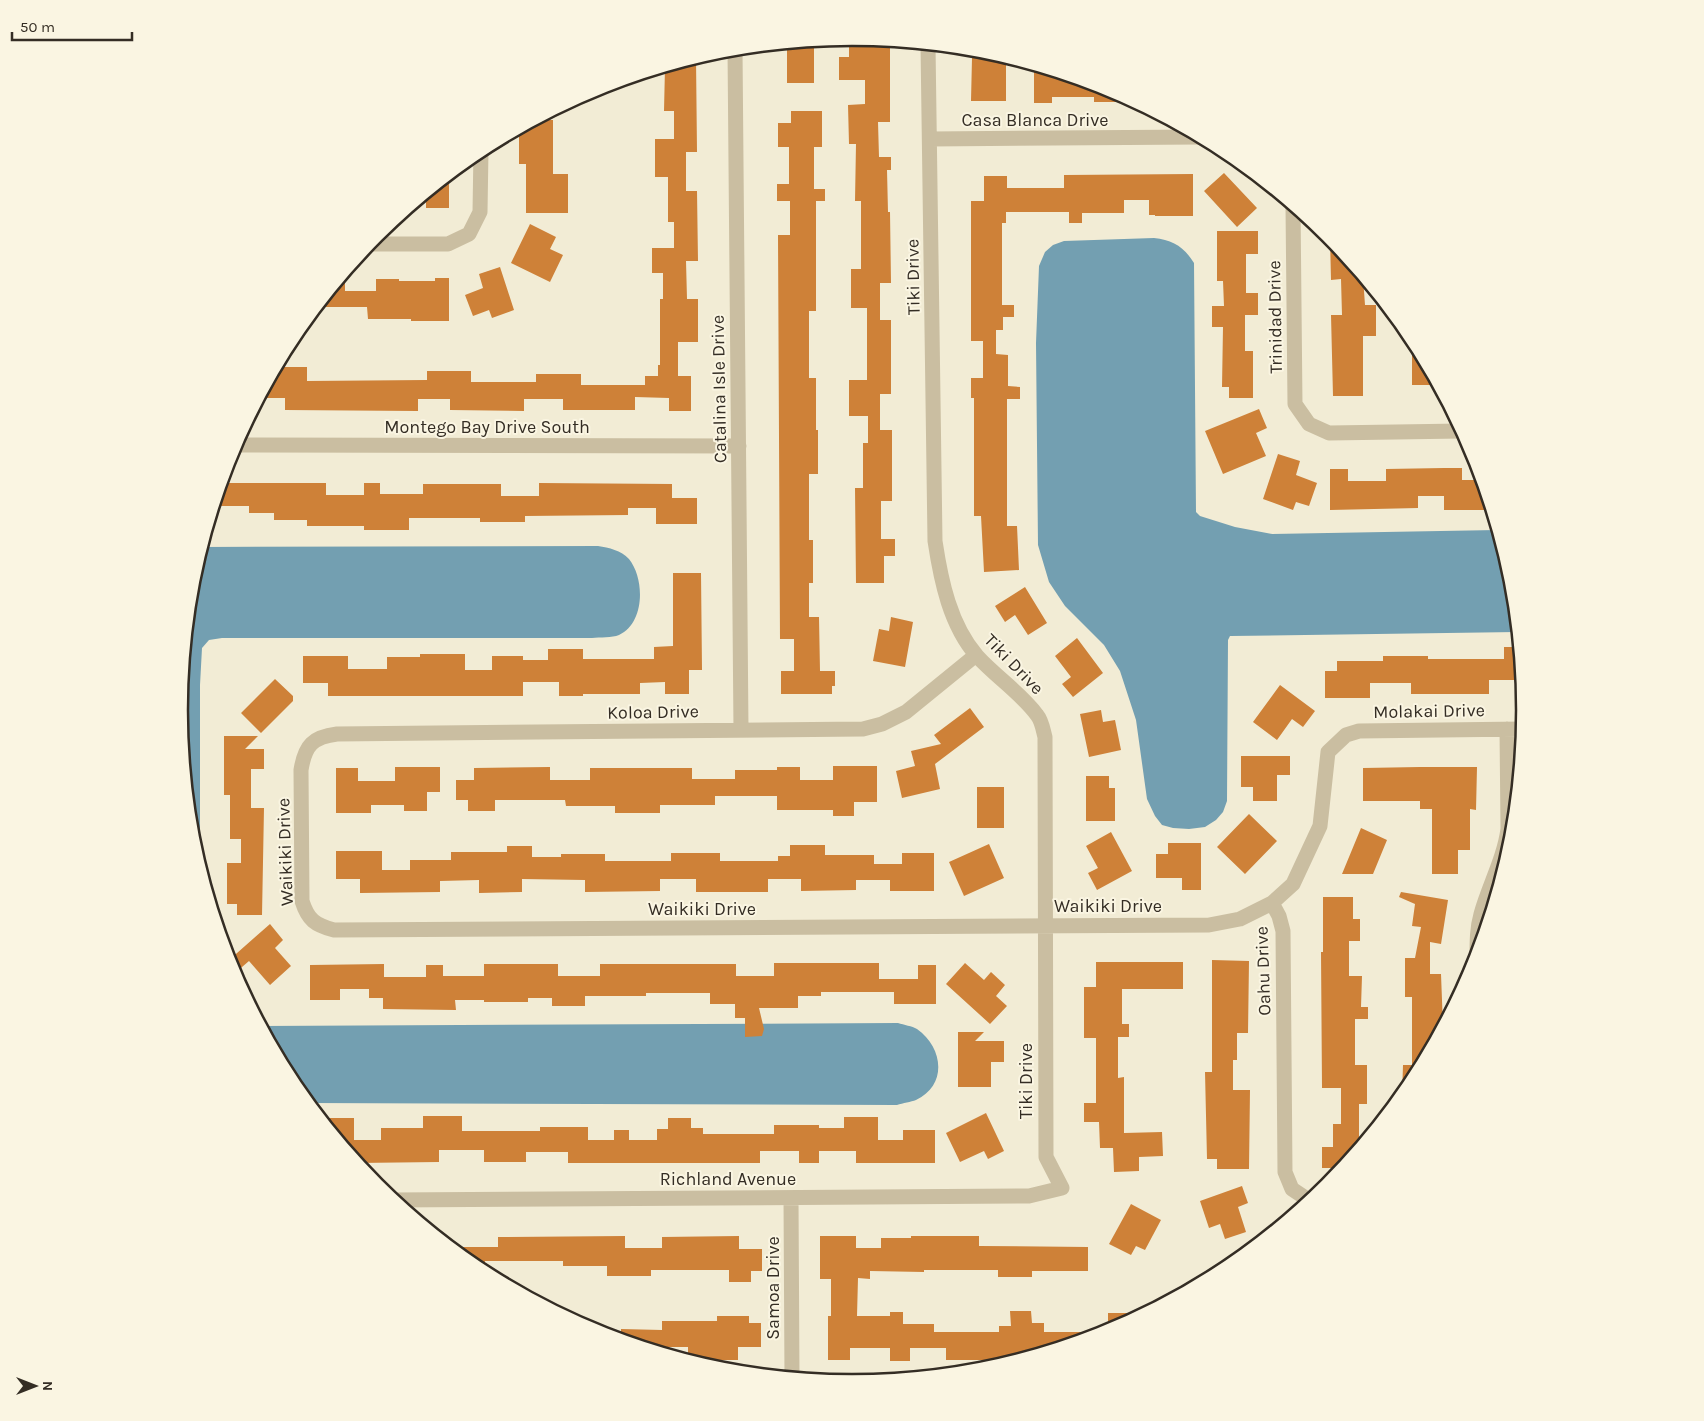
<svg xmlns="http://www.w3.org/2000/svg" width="1704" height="1421" font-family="Karla,sans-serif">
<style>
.water{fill:#739fb1}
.building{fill:#ce8138}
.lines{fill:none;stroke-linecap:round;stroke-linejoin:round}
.minor{stroke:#cabea1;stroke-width:15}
.labels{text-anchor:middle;stroke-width:4;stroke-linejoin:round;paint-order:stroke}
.street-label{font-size:18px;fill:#342d24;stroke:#faf5e2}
.rim{fill:none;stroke:#342d24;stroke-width:2.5}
</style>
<rect width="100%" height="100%" fill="#f2ecd5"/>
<path class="water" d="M1154,238C1173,240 1184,247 1194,263L1196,512L1200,516L1235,527L1272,534L1497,530L1512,579L1517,632L1230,636L1228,640L1227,801L1223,812L1216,820L1205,827L1189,829L1173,828L1162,825L1155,816L1147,799L1136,720L1120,671L1104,645L1065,606L1049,582L1038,545L1036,343L1039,266L1045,252L1053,245L1064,241Z
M598,546C609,548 621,550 629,559C645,579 645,623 619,635C612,638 600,637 592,638H222L209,640L202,648L200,685V869L192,842L179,710L192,579L202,547Z
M898,1023C904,1025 912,1026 917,1029C943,1047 948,1085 916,1100C911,1102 903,1103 897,1105L307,1103L292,1084L261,1026Z"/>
<path class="building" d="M849,46H890V122H878L879,157H891V170H887L888,212H890L891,283H880V320H891V394H880V430H892V501H881V539H895V556H884V583H856L855,488H863V443H868V416H849V380H867V308H851V269H861V201H855L856,144H849L848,105L865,104V80H839V57H849Z
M787,48H814V83H787Z
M696,58L697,152H686V191H697L698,261H686L687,299H698V342H678V376H691V411H669V398L635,397V410H563V399H524V411L450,410V399H418V411L285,410V398H259L276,367H307V381L427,380V371H471V382H536V374H581V385H645V376H658V365H660V299H663V273H652V248H674V222H668V177H655V139H674V111H664L665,67Z
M972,58H1006V101H971Z
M1034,71H1050L1110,89L1135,102H1094V97H1052V103H1034Z
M791,111H822V147H814V189H825V201H816V311H809V378H816V430H818V474H809V540H813V583H809V617H819L820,671H835V686H832V694H781V671H794V639H780L778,235H790V201H777V184H789V147H778V123H791Z
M535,120H553V174H568V213H526V164H519V129Z
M1224,173L1257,208L1237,227L1204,191Z
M449,174V208H426V193Z
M1193,174V216H1155V215H1149V200H1124V213H1082V223H1069V212H1006V223H1002V305H1014V317H1003V330H996V354L1008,355V386L1020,387V399H1007V526H1017L1019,570L984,572L981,516H974V398H971V378H983V341H971V201H984V176H1007V188H1064V175Z
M530,224L556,237L550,249L563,255L550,282L511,263Z
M1217,231H1258V254H1246V293H1258V315H1245V351H1253V398H1229V387H1222L1223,327H1212V306H1224L1223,281H1217Z
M1330,237L1363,277L1365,305H1376V336H1363V396H1333L1331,315H1342L1341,279L1331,280Z
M500,267L514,310L492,318L489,310L473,316L465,295L483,288L479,274Z
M345,272V291H376V279H399V281H435V278H449V321H411V319H368L367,307H317Z
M1412,337L1437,385H1412Z
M1259,409L1267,428L1256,433L1266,456L1223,474L1205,431Z
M1278,454L1300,461L1296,475L1317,483L1309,506L1296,502L1293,510L1263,499Z
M1444,468H1462V480H1482L1489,503V510H1444V496H1418V508L1330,510V469H1348V481H1386V469Z
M221,483H326V495H364V483H380V494H423V484H501V496H539V483L672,484V498H697V524H656V508H628V515L525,516V522H480V518H409V530H364V526H307V520H274V513H249V506H214Z
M673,573H701L702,670H689V694H665V682L640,683V694H583V696H559V682H523V696H328V683H303V656H348V669H387V657H420V654H465V670H492V656H523V660H548V649H583V659H654V647L673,646Z
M1025,587L1047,623L1028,635L1015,615L1005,622L995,606Z
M891,617L913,622L905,667L873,661L879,629L889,631Z
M1077,638L1103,673L1073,697L1062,684L1071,677L1055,656Z
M1504,647H1519L1522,680H1489V694H1411V683H1370V698H1325V671H1337V661H1383V656H1428V659H1504Z
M275,679L293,696V701L261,733L241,713Z
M1280,685L1315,711L1303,727L1292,719L1277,740L1253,722Z
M970,708L984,727L935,764L940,789L902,798L896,771L915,766L911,751L941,744L934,735Z
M1101,710L1103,722L1115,720L1121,750L1089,757L1080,714Z
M224,736H258L245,749H264V769H251V808H264L262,915H237V904H227V863H241V839H230V795H224Z
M1241,756H1290V775H1277V801H1253V787H1241Z
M833,766H877V802H854V816H833V810H777V796H715V805H660V813H615V806H566L565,800H495V811H468V800H456V780H474V768L550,767V780H590V768H692V779H735V770H777V767H800V780H833Z
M395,767H440V792H427V811H404V805H371V813H336V768H358V781H395Z
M1420,767H1477L1476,810L1470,809V850H1458V874H1432V809H1420V801H1363V768Z
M1086,776H1109V788H1115V821H1086Z
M977,787H1004V828H977Z
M1249,814L1277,841L1245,874L1217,847Z
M1361,828L1387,840L1373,874H1342Z
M1111,832L1132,871L1097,890L1088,873L1098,868L1086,846Z
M1168,843H1201V890H1182V878H1156V854H1168Z
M989,844L1004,878L964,896L949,862Z
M790,845H825V855H874V864H902V853H934V891H890V880H856V890L801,891V879H768V892H696V879H660V891L585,892V880L522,879V892L479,893V880L440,881V892L360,893V879H336V851H382V870H410V860H451V852H507V846H532V857H561V854H605V861H671V853H720V861H778V856H790Z
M1401,892L1448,900L1441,944L1430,942V974H1441L1443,1026L1411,1085L1402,1096L1403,1065H1412V997H1405V958H1415L1421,927L1412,926L1415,904L1399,897Z
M1323,897H1353V919H1360V941H1349V976H1362L1361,1007H1368V1019H1355V1065H1367V1104H1359V1149L1343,1168H1322V1147H1333V1124H1341V1088H1322L1321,952H1323Z
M270,924L283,940L275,948L291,966L270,985L249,961L235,973L230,967L228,961Z
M1212,960L1249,961L1248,1033H1237V1060H1233V1090H1250L1249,1169H1217V1159H1207L1205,1072H1212Z
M1096,962H1183V989H1122V1024H1129V1037H1118V1078L1124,1077V1133L1162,1132L1163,1156L1139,1157V1171L1114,1172L1113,1148H1100L1099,1122H1084V1103H1096V1038H1084V987H1096Z
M774,963H879V979H918V965H936V1004H894V992H821V996H798V1008H759L764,1029L762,1036L745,1037V1018H735V1004H710V993H646V996H585V1006H552V998H528V1002H484V1000H455L456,1010L383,1009V998H369V989H340V1000H310V965L384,964V977H426V965H443V976H484V964H558V976H600V964H736V976H774Z
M965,963L984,980L991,972L1005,985L996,996L1007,1006L990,1024L946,984Z
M958,1032H984L975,1041H1004V1062H991V1087H958Z
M986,1113L1004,1151L988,1159L984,1151L960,1162L946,1133Z
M423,1116H462V1131H540V1127H588V1140H614V1130H629V1140H657V1129H668V1118H691V1128H703V1134H774V1125H819V1128H844V1117H878V1140H903V1130H935V1163H856V1151H819V1163H799V1151H760V1163H568V1152H526V1162H484V1150H439V1162L357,1163L320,1118H354V1140H381V1128H423Z
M1242,1186L1248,1203L1238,1207L1246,1232L1225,1239L1220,1224L1209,1228L1200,1201Z
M1131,1204L1161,1220L1145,1250L1136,1246L1131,1255L1109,1244Z
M625,1236V1248H662V1237L739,1236V1249H762V1271H751V1282H729V1270H651V1276H607V1266H563V1261H485V1274L478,1270L450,1247H498V1237Z
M820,1236H856V1248H881V1238H911V1236H979V1246L1088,1247V1271H1032V1277H998V1270H924V1272L870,1271V1279L858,1278L857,1316H890V1312H903V1324H934V1332H999V1326H1011L1010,1311H1031L1032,1323H1044V1332H1099L1100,1335L1011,1362H999V1360H946V1348H910V1361H890V1348H850V1360H828V1316H831V1279H820Z
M1108,1313H1146L1108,1333Z
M717,1316H749V1323H761V1347H738V1360H688V1347H651V1350L621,1340V1329L662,1330V1321H717Z"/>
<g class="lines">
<path class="minor" d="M735,49L741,730
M930,139L1200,137
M1293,206L1295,404L1309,424L1329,433L1462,431
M369,244H448L469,234L480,212L481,150
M234,445L739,446
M976,655L906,712L882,724L863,729L337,734C313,737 305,745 301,770L302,901C308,920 315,925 334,930L1209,925L1240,919L1272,903
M1477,956C1477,942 1477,928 1481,914C1489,885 1504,859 1508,829L1507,729
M791,1198L792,1378
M392,1200L1029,1196L1062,1188L1046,1157L1045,737C1043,730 1042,721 1037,715C1022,694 995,676 977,656C950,625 941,581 935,541L928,45
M1310,1201L1292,1189L1285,1172L1283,931L1279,916L1272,903L1293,884L1320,826L1328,752L1346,735L1359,731L1523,729"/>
</g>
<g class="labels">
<g class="street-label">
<text x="1035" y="126">Casa Blanca Drive</text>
<text transform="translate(913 277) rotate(-91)" y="6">Tiki Drive</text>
<text transform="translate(1275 317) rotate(-91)" y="6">Trinidad Drive</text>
<text transform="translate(719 389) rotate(-91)" y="6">Catalina Isle Drive</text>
<text x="487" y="433">Montego Bay Drive South</text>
<text transform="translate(1014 664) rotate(46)" y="6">Tiki Drive</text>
<text transform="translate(1429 711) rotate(-1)" y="6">Molakai Drive</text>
<text transform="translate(653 712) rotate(-1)" y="6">Koloa Drive</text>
<text transform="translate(285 852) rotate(-92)" y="6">Waikiki Drive</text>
<text x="1108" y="912">Waikiki Drive</text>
<text x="702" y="915">Waikiki Drive</text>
<text transform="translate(1263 971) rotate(-92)" y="6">Oahu Drive</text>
<text transform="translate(1026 1081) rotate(-90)" y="6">Tiki Drive</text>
<text x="728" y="1185">Richland Avenue</text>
<text transform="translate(773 1288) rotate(-90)" y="6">Samoa Drive</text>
</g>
</g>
<path d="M0 0H1704V1421H0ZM188 710a664 664 0 1 1 1328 0a664 664 0 1 1-1328 0Z" fill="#faf5e2" fill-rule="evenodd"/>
<path class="rim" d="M188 710a664 664 0 1 1 1328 0a664 664 0 1 1-1328 0Z"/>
<g transform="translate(35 1386) rotate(90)" stroke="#faf5e2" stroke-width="4" paint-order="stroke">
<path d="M0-4L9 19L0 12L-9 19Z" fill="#342d24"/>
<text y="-8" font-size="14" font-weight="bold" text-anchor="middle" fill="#342d24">N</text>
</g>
<path d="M12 32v8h120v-8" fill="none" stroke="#342d24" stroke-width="2.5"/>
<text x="20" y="32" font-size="15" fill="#342d24" stroke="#faf5e2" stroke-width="4" paint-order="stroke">50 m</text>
</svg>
